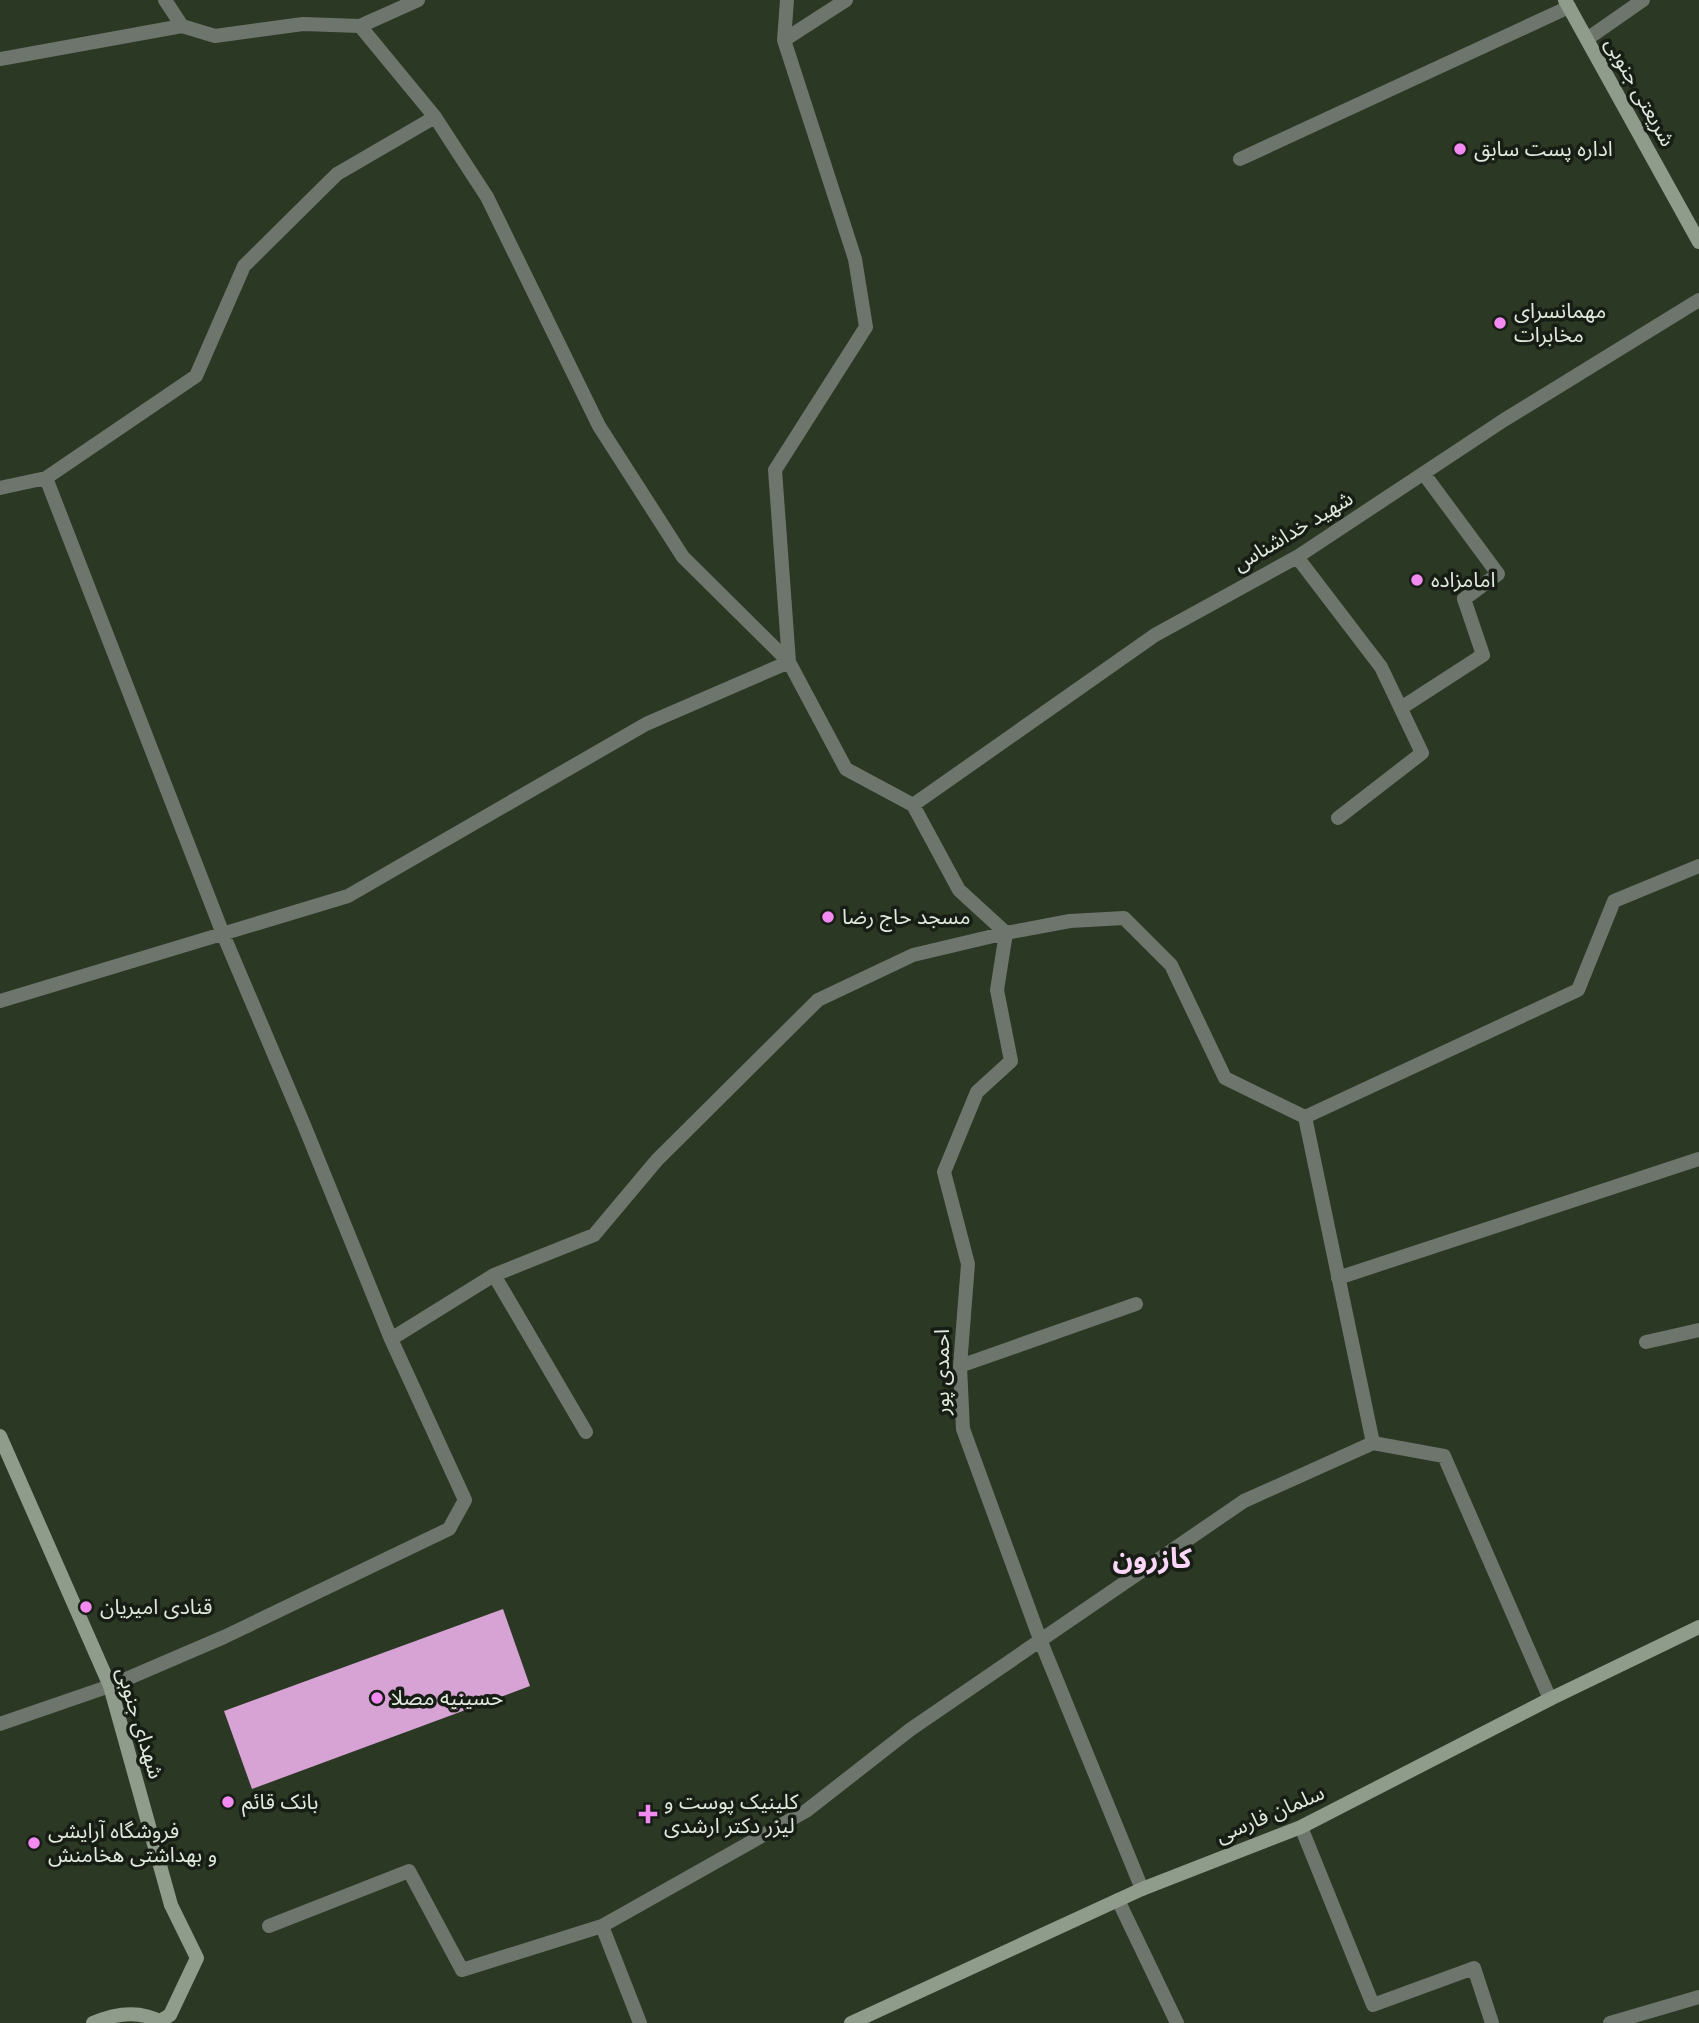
<svg xmlns="http://www.w3.org/2000/svg" width="1699" height="2023" font-family="Montserrat,'Noto Sans Arabic',sans-serif">
<style>
.building{fill:#d6a3d4}
.lines{fill:none;stroke-linecap:round;stroke-linejoin:round}
.street{stroke:#6e756c;stroke-width:14}
.secondary{stroke:#8f9b8b;stroke-width:14}
.poi-dot{fill:#f38af2;stroke:#171d14;stroke-width:2.5}
.labels{text-anchor:middle;stroke-width:7;stroke-linejoin:round;paint-order:stroke}
.street-label{font-size:21px;fill:#e0e9dd;stroke:#171d14}
.poi-label{font-size:21px;fill:#e0e9dd;stroke:#171d14;text-anchor:start}
.district-label{font-size:28px;font-weight:bold;fill:#fad6f8;stroke:#171d14}
</style>
<rect width="100%" height="100%" fill="#2a3824"/>
<path class="building" d="M503,1609L530,1686L252,1789L224,1711Z"/>
<g class="lines">
<path class="street" d="M165,0L182,26
M787,0L784,40L855,259L866,327L775,470L789,662L846,769L913,805L959,890L1006,933L1070,921L1124,918L1171,965L1225,1078L1305,1117L1373,1443L1444,1456L1550,1699
M360,26L418,0
M1587,39L1643,0
M784,40L846,0
M0,59L182,26L215,36L303,24L360,26L435,117L487,197L599,426L683,557L789,662L646,724L348,896L0,1001
M1240,159L1569,7
M46,478L223,934L304,1125L391,1339
M0,488L46,478L196,376L244,266L337,174L435,117
M1297,557L1381,667L1422,753L1338,818
M1401,708L1483,655L1464,599L1498,574L1424,474
M913,805L1155,635L1297,557L1504,420L1699,300
M1305,1117L1578,990L1614,901L1699,866
M494,1275L586,1432
M1338,1278L1699,1159
M1646,1342L1699,1330
M960,1366L1136,1304
M0,1724L110,1686L224,1637L449,1529L465,1500L391,1339L494,1275L594,1235L657,1160L818,1000L913,955L1006,933L997,990L1011,1061L977,1092L944,1172L968,1264L960,1366L963,1429L1041,1642L1142,1889
M1301,1827L1373,2005L1474,1968L1492,2023
M1118,1900L1177,2023
M269,1926L409,1871L462,1970L602,1926L640,2023
M602,1926L806,1811L911,1729L1244,1501L1373,1443
M1610,2023L1699,1997"/>
<path class="secondary" d="M1565,0L1699,242
M0,1436L110,1686L171,1905L197,1958L170,2015L160,2021
M93,2023C116,2013 141,2010 163,2023
M851,2023L1142,1889L1301,1827L1550,1699L1699,1627"/>
</g>
<g class="poi-dot">
<circle cx="1460" cy="149" r="7"/>
<circle cx="1500" cy="323" r="7"/>
<circle cx="1417" cy="580" r="7"/>
<circle cx="828" cy="917" r="7"/>
<circle cx="86" cy="1607" r="7"/>
<circle cx="377" cy="1698" r="7"/>
<circle cx="228" cy="1802" r="7"/>
<path d="M644.5 1803.5h7v7h7v7h-7v7h-7v-7h-7v-7h7z"/>
<circle cx="34" cy="1843" r="7"/>
</g>
<g class="labels">
<g class="street-label">
<text transform="translate(1640 92) rotate(61)" y="7">شریعتی جنوبی</text>
<text transform="translate(1293 531) rotate(-31)" y="7">شهید خداشناس</text>
<text transform="translate(942 1372) rotate(-90)" y="7">احمدی پور</text>
<text transform="translate(140 1723) rotate(73)" y="7">شهدای جنوبی</text>
<text transform="translate(1270 1814) rotate(-23)" y="7">سلمان فارسی</text>
</g>
<g class="poi-label">
<text x="1474" y="156">اداره پست سابق</text>
<text x="1514" y="318">مهمانسرای<tspan x="1514" dy="24">مخابرات</tspan></text>
<text x="1431" y="587">امامزاده</text>
<text x="842" y="924">مسجد حاج رضا</text>
<text x="100" y="1614">قنادی امیریان</text>
<text x="391" y="1705">حسینیه مصلا</text>
<text x="242" y="1809">بانک قائم</text>
<text x="664" y="1809">کلینیک پوست و<tspan x="664" dy="24">لیزر دکتر ارشدی</tspan></text>
<text x="48" y="1838">فروشگاه آرایشی<tspan x="48" dy="24">و بهداشتی هخامنش</tspan></text>
</g>
<g class="district-label">
<text x="1152" y="1568">کازرون</text>
</g>
</g>
</svg>
